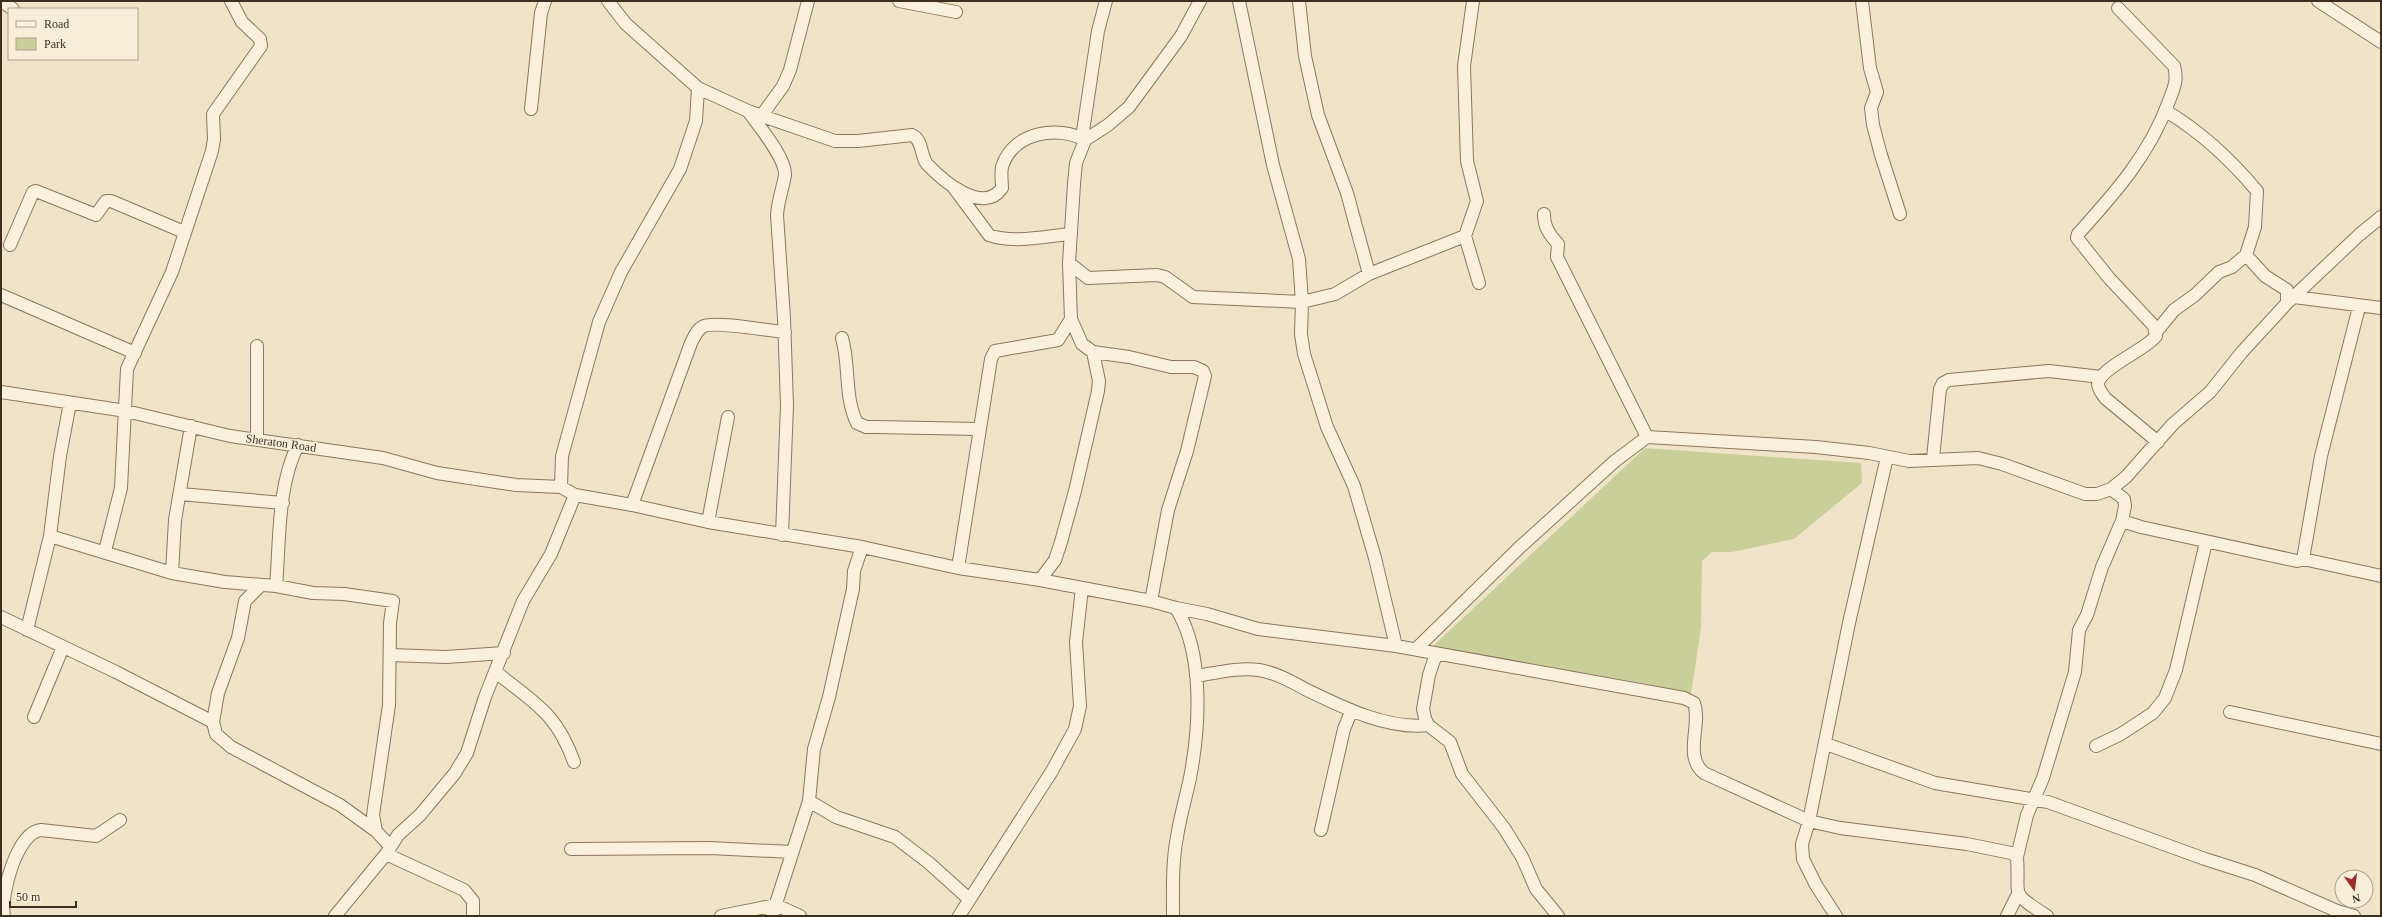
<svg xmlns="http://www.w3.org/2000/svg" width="2382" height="917" font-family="Georgia,serif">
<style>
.green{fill:#c9cf9b}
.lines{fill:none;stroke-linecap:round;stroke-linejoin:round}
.minor-casing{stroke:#8d765c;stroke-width:14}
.minor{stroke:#faf1dc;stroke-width:12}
.labels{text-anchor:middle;stroke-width:3.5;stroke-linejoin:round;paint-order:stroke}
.street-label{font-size:12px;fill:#3d2e20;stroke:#f7eed8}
</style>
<rect width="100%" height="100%" fill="#f0e4c8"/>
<path class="green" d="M1645,448L1861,463L1862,483L1794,539L1732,552H1712L1702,561L1701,628L1691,694L1648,684L1432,647Z"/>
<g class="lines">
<defs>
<path id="minor" d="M1,1L13,9
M608,1L626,24L698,88L696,121L680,169L621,272L599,322L562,456L561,487L575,495L632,505L708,522L862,547L958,568L1040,580L1151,601L1176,608C1204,653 1200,726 1190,778C1186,797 1180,817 1177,837C1172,863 1173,890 1173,916
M899,1L956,12
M1239,1L1273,165L1299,259L1302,302L1301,334L1304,354L1327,427L1354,486L1375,558L1396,646
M1299,1L1305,56L1318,115L1347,193L1369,274
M1473,1L1464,66L1467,161L1477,201L1465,236L1479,283
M1862,1L1870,68L1877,92L1871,108L1873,125L1881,155L1900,214
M2318,1L2381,42
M2118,8L2174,66C2178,80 2174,88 2169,101C2150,154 2115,193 2078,234L2077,238L2109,278L2154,326L2156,336C2146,350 2099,368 2098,384C2098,389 2102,393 2105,398L2158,442
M698,88L748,111L835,141H858L912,135C923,140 920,155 927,164C942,180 983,216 1002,188C1002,181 1000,170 1003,164C1015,132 1058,125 1085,140
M531,109L541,13L545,1
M748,111C758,125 786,158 785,175C783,188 778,200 777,215L784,318L787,405L782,535
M2166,111C2201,132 2231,160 2257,191L2255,227L2246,255L2265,276L2287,290V303
M762,115L783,86L790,70L808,1
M1082,138L1098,31L1106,1
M954,188L989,235C1013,244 1046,236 1071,234
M1544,214C1544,227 1549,234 1558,244L1557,257L1647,437
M10,245L33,192L36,191L96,215L106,201H111L184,232
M1069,263L1088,278L1157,275L1165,277L1193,297L1302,302L1335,294L1369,274L1465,236
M1,295L135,353
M2294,297L2381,308
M1071,319L1082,344L1093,352L1129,357L1171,367H1194L1203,371L1205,376L1187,451L1168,510L1151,601
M2157,331L2174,310L2195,295L2219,272L2232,267L2246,255
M842,338C850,365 844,397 857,423L866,427H876L978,429
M1,392L126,411L230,436L383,458L437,473L516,485L561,487
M191,426L175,520L172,573L225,582L276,586L313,593L344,594L393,601L390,623L389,705L373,815L376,831L390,846
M257,439V346
M1933,458L1940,389L1943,383L1949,380L2049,371L2101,377
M180,494L283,503
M632,505L691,343C694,337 697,329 704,326C716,321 769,331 785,332
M2122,521L2141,527L2297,561L2303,559L2321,456L2359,307
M708,522L728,417
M50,536L60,456L70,403
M105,551L121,488L127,369L172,272L212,151L214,139L213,114L261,46L260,39L242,22L231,1
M2303,559L2381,576
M958,568L991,359L995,351L1058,340L1071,319L1069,263L1074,184L1076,163L1085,140L1108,125L1129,107L1181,36L1200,1
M1040,580L1055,560L1061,542L1075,491L1098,391L1099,381L1093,352
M260,586L245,601L238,638L218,693L213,722L216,734L231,747L340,805L376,831
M276,586C280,541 277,486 298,445
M1176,608L1207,614L1258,629L1396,646L1684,698L1694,703C1702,725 1683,756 1704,773L1809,821L1840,828L1967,844L2011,853L2017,857C2020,898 2008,891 2047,916
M1,617L116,672L213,722
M27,630L50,536L172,573
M1416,649L1520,547L1615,461L1647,437L1816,447L1869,453L1909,461L1978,458L2002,464L2085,494H2097L2111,489L2126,477L2173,424L2210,392L2242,352L2287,303L2359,235L2381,217
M1436,654L1429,675L1423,709L1425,718L1428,725L1450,742L1462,774L1504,828L1522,857L1536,889L1558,916
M390,655L446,657L504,653
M496,672C535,704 556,712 574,762
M1196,676C1216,673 1239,667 1259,670C1277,673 1292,682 1307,690C1342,707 1388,730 1428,725
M2230,712L2381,744
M34,717L63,647
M1826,744L1935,783L2048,802L2205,859L2255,875L2337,911L2354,916
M2096,746L2121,734L2153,713L2165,698L2176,670L2206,542
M809,801L836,817L895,837L929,863L969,899
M1321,830L1344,729L1351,712
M571,849L710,848L792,852
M386,854L464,890L473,901V916
M2017,857L2027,815L2043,778L2075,672L2079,630L2087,615L2102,567L2122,521L2125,506L2124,499L2111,489
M4,916C0,895 17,832 41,830L96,836L120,820
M335,916L386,854L398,835L420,815L455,773L467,753L485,697L523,601L551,554L575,495
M721,916L776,905L800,916
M772,916L809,801L814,749L829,697L853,589L854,571L862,547
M959,916L1052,771L1075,729L1080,706L1076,642L1082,588
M1836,916L1816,885L1803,859L1802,844L1809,821L1849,623L1887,457
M2007,916L2018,894"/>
</defs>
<use href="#minor" class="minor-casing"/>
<use href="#minor" class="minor"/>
</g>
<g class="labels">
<g class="street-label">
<text transform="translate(281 443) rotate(8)" y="4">Sheraton Road</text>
</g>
</g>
<rect width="2382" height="917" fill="none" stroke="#3d2e20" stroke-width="4"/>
<rect x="8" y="8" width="130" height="52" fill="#f7eed8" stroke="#ada18e"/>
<rect x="16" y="21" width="20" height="6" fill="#faf1dc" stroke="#ada18e"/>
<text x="44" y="28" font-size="12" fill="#3d2e20">Road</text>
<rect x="16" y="38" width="20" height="12" fill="#c9cf9b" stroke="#ada18e"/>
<text x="44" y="48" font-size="12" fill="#3d2e20">Park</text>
<g transform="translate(2354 889) rotate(166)"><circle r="19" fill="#f7eed8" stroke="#ada18e"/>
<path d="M0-3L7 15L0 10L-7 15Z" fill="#9e2a2b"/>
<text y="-6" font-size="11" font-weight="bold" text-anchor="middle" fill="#3d2e20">N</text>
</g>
<path d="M10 901v6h66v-6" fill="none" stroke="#3d2e20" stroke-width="2"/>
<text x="16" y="901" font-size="12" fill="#3d2e20" stroke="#f7eed8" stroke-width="3" paint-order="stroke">50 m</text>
</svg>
